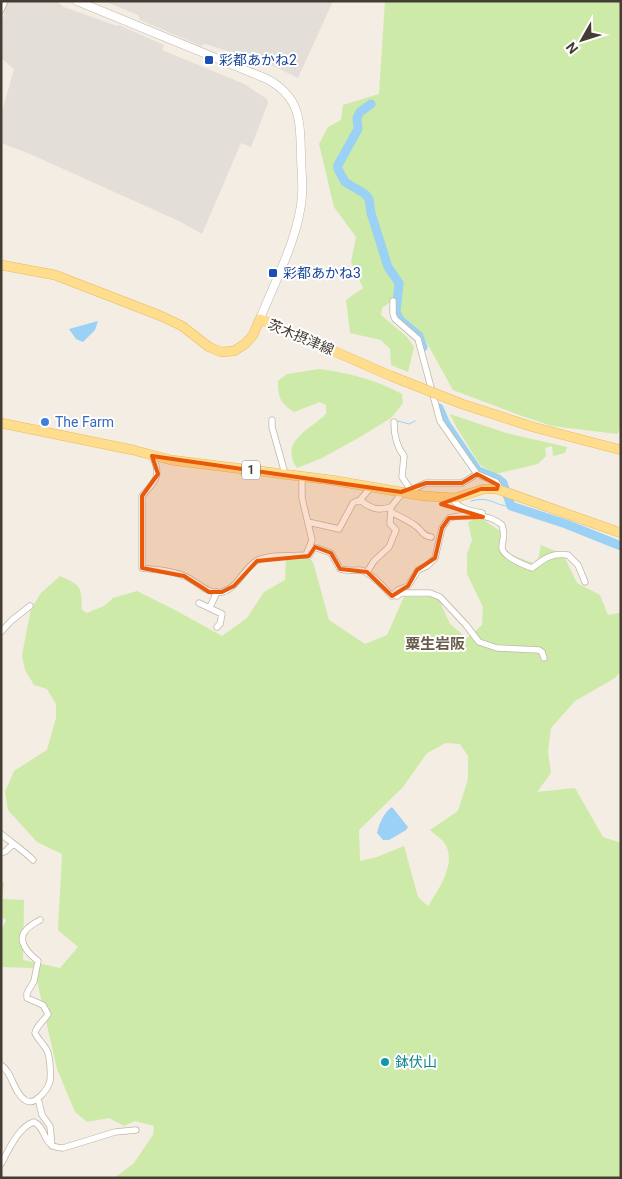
<svg xmlns="http://www.w3.org/2000/svg" width="622" height="1179" font-family="Roboto,'Noto Sans JP',sans-serif">
<style>
.industrial{fill:#e4ded8}
.green{fill:#ceeaa8;fill-rule:evenodd}
.water{fill:#9ad1f4}
.lines{fill:none;stroke-linecap:round;stroke-linejoin:round}
.stream{stroke:#9ad1f4;stroke-width:1}
.river{stroke:#9ad1f4;stroke-width:9}
.minor-casing{stroke:#c1b8a8;stroke-width:7}
.tertiary-casing{stroke:#c1b8a8;stroke-width:9}
.primary-casing{stroke:#eabb59;stroke-width:10}
.minor{stroke:#fff;stroke-width:5.5}
.tertiary{stroke:#fff;stroke-width:8}
.primary{stroke:#ffdd8f;stroke-width:9}
.primary-bridge-casing{stroke:#eabb59;stroke-width:10;stroke-linecap:butt}
.primary-bridge{stroke:#ffdd8f;stroke-width:9}
.marked{fill:#e8590c;fill-opacity:0.2;stroke:#e8590c;stroke-width:4;stroke-linejoin:round}
.transit-dot{fill:#1a4fb4;stroke:#fff;stroke-width:2}
.shop-dot{fill:#3f7fe0;stroke:#fff;stroke-width:2}
.culture-dot{fill:#0f9aa8;stroke:#fff;stroke-width:2}
.labels{text-anchor:middle;stroke-width:4;stroke-linejoin:round;paint-order:stroke}
.shield{fill:#fff;stroke:#7c7770;stroke-width:1}
.shield-label{font-size:12px;font-weight:bold;fill:#443d33}
.transit-label{font-size:14px;fill:#164399;stroke:#fff;text-anchor:start}
.street-label{font-size:14px;fill:#443d33;stroke:#fff}
.shop-label{font-size:14px;fill:#366cbe;stroke:#fff;text-anchor:start}
.culture-label{font-size:14px;fill:#0d838f;stroke:#fff;text-anchor:start}
.neighbourhood-label{font-size:15px;font-weight:bold;fill:#685b49;stroke:#fff}
</style>
<rect width="100%" height="100%" fill="#f3ede3"/>
<path class="industrial" d="M7,1H56L64,7L117,26L119,25L164,45L162,50L244,84L267,99L268,103L251,147L241,143L202,234L181,222L30,154L1,143V115L14,69L1,58V26Z
M104,1H333L298,78L267,63L205,44L201,46L140,20L138,15Z"/>
<path class="green" d="M385,1H621V428L617,434L552,426L522,416L453,390L423,336L403,321L393,300L382,308L381,315L407,337L414,347L408,372L391,365L390,349L381,340L350,333L346,300L363,288L351,262L356,237L334,207L319,144L328,127L341,120L343,105L379,94Z
M319,369C349,373 374,379 402,394L403,403L391,418L360,437L322,458L297,468C279,442 308,431 326,414V405L320,402L294,412C280,403 278,397 278,381L287,374Z
M450,414L506,433L567,447L565,453L553,456L552,446L545,448L546,456L538,464L495,474L480,465L457,428Z
M474,519L484,520L500,531V550L537,565L541,545L563,554L577,583L600,595L608,615L619,613L621,611V671L615,678L575,701L551,728L548,752L551,773L537,792L575,788L603,837L621,843V1178H114L134,1163L153,1135L154,1126L135,1121L124,1126L109,1118L87,1122L75,1112L57,1069L34,968L1,967V932L6,920L1,916V881L4,883L2,899L24,900L23,960L60,968L78,947L58,930L62,854L37,842L8,810L5,792L14,771L47,750L56,718V704L47,689L34,685L25,670L22,655L31,609L41,593L60,576C82,586 81,586 82,610L87,613L104,606L113,598L137,591L175,610L222,636L247,618L264,592L285,580L286,557L307,556L313,562L329,620L365,644L387,635L404,597H438L450,624L467,638L482,625L483,607L467,574V554L472,540L468,522ZM446,743L460,744L468,756V779L458,811L430,830C434,834 439,837 443,841C459,860 439,889 428,906L418,897L404,846L377,857L360,861L359,830L403,787L427,753Z"/>
<path class="water" d="M98,321L95,330L83,342L76,339L69,329Z
M392,807L408,827L406,830L389,840H383L377,833C379,824 384,812 392,807Z"/>
<g class="lines">
<path class="stream" d="M396,422L398,421L409,424L415,421
M463,459L468,466
M471,501C492,495 494,507 511,506"/>
<path class="river" d="M371,104L360,112L357,118L358,129L338,165V169L345,182L365,194L369,199L371,213L388,267L399,283L396,313L401,321L419,336L423,347
M439,408L446,424L478,471L498,479L503,483L511,506L566,524L621,546"/>
<defs>
<path id="minor" d="M1,10L5,1
M393,301V314L395,319L418,339L440,421L477,474L496,482L498,485L497,489
M272,420V427L284,470L283,473
M394,422C394,435 396,446 404,456L402,477L411,490
M152,456C162,475 156,481 142,496V568C156,570 172,570 184,576C198,581 206,595 222,592C238,588 243,569 256,561C270,554 291,556 306,555L312,540L302,498V477
M410,493L411,490L426,483H462L477,474
M452,498C458,509 471,511 482,513
M360,500C371,509 378,511 391,507
M391,512C400,517 410,521 417,527C423,532 423,536 431,537
M308,522L339,529L353,503L360,500L372,486
M306,555L309,556L314,548H317L331,553L340,569C348,571 352,570 360,570C370,571 385,589 392,596L398,590L408,586L418,570L427,566L435,558L442,528L449,518C466,514 488,513 502,525C506,538 502,538 502,548C503,557 524,565 532,568C545,558 551,553 568,555L578,565L585,582
M367,572L374,561L389,547L396,530L390,524L391,507L403,492
M397,596L401,593H430L440,597L466,625L479,642L497,648L539,650L542,652L544,658
M199,603L222,614L220,624L217,627
M210,607L217,592
M1,632L11,621L30,606
M1,834C12,843 23,850 33,860
M1,853L6,851L13,844
M1,1065C13,1073 13,1092 25,1100C35,1107 48,1089 50,1081C51,1074 50,1060 48,1053C46,1046 38,1040 35,1033C37,1025 44,1021 48,1014L43,1005L27,998V993L34,981L38,961C29,954 16,941 26,930C29,926 35,923 40,920
M38,1098L42,1115L50,1126L52,1146
M1,1164C8,1151 19,1126 34,1122C48,1129 41,1147 63,1148L115,1132L136,1130"/>
<path id="tertiary" d="M77,1L267,79C300,97 300,119 301,154C301,167 303,182 302,196C299,237 275,281 260,319"/>
<path id="primary" d="M1,265L55,275L161,316L182,326L209,347L221,352L234,351L245,344L253,335L260,319L391,376
M462,404L533,427L621,450
M1,423L133,450L171,460L331,480L424,496L455,498L484,489H497L621,533"/>
</defs>
<use href="#minor" class="minor-casing"/>
<use href="#tertiary" class="tertiary-casing"/>
<use href="#primary" class="primary-casing"/>
<use href="#minor" class="minor"/>
<use href="#tertiary" class="tertiary"/>
<use href="#primary" class="primary"/>
<defs>
<path id="primary-bridge" d="M391,376L462,404"/>
</defs>
<use href="#primary-bridge" class="primary-bridge-casing"/>
<use href="#primary-bridge" class="primary-bridge"/>
</g>
<path class="marked" d="M152,456L401,492L426,483H462L477,474L498,485L497,489H481L441,504L483,517L449,518L442,528L435,558L417,570L408,586L392,596L367,572L340,569L331,553L315,547L309,556L257,561L234,586L222,592H209L184,576L142,568V496L158,474Z"/>
<g class="transit-dot">
<rect x="204" y="55" width="10" height="10" rx="2.5"/>
<rect x="268" y="268" width="10" height="10" rx="2.5"/>
</g>
<circle class="shop-dot" cx="45" cy="422" r="5"/>
<circle class="culture-dot" cx="385" cy="1062" r="5"/>
<g class="labels">
<rect class="shield" x="242" y="460.5" width="18" height="19" rx="4"/>
<g class="shield-label">
<text x="251" y="474">1</text>
</g>
<g class="transit-label">
<text x="219" y="65">彩都あかね2</text>
<text x="283" y="278">彩都あかね3</text>
</g>
<g class="street-label">
<text transform="translate(301 337) rotate(23)" y="5">茨木摂津線</text>
</g>
<g class="shop-label">
<text x="55" y="427">The Farm</text>
</g>
<g class="culture-label">
<text x="395" y="1067">鉢伏山</text>
</g>
<g class="neighbourhood-label">
<text x="435" y="649">粟生岩阪</text>
</g>
</g>
<rect width="622" height="1179" fill="none" stroke="#443d33" stroke-width="5"/>
<g transform="translate(582 40) rotate(231)" stroke="#ffffff" stroke-width="4" paint-order="stroke">
<path d="M0-4L9 19L0 12L-9 19Z" fill="#443d33"/>
<text y="-8" font-size="14" font-weight="bold" text-anchor="middle" fill="#443d33">N</text>
</g>
</svg>
